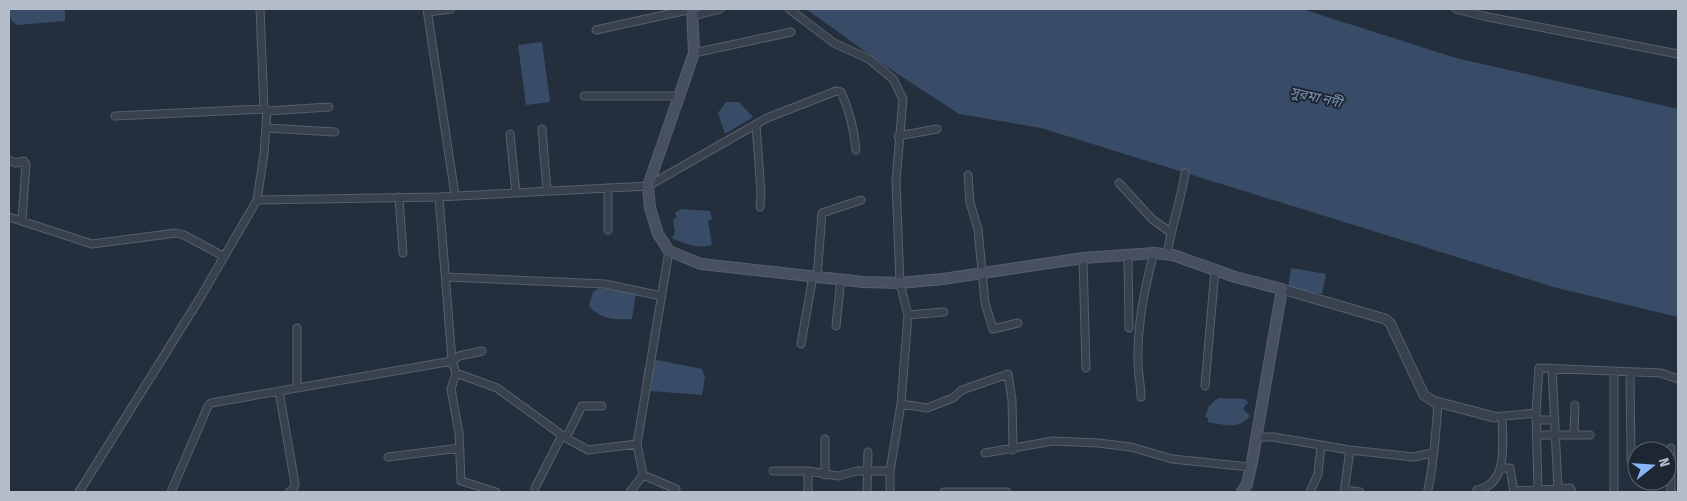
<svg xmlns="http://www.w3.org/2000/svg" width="1687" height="501" font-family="'Fira Sans Condensed','Noto Sans Bengali',sans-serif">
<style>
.water{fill:#394c67}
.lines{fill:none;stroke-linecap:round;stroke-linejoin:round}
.minor-casing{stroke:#565f6c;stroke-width:9}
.tertiary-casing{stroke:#565f6c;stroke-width:11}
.secondary-casing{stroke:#565f6c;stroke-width:12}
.minor{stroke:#38414e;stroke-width:7}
.tertiary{stroke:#38414e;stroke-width:9}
.secondary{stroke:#465061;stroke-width:10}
.labels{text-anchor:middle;stroke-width:4;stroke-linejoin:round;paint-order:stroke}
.water-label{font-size:14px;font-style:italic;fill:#7c92b1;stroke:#1d2633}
</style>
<rect width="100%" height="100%" fill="#242f3e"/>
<path class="water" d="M9,9H65V21L17,25L11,20Z
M806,9H1302L1456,58L1678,109V317L1557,288L1041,128L959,114L887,67Z
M542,42L550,102L526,105L518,45Z
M726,102H739L753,117L725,134L718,113Z
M681,209L710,211L712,219L708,221L712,245C698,249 685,244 672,238L675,232L673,220L677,217L675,213Z
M1291,268L1326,274L1322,294L1288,288Z
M599,288L636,293L632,319C616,320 599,319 589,306L593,292Z
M657,360L702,369L705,377L702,395L651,391L643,383L644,369Z
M1218,398L1245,399L1248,402L1243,409L1250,416C1238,430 1225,425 1208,422V418L1205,417L1209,406Z"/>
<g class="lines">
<defs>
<path id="minor" d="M427,9L455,195
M789,9L834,43L869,59L893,79L903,99L896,181L900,283L908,315L901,404L890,471V492
M1456,9L1483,16L1678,54
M428,12L451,9
M693,16L720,9
M596,30L692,9
M694,53L791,32
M584,96H679
M267,111L329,107
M115,116L264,109
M756,125L761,192L760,207
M267,128L335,132
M542,129L547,191
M510,134L516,193
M898,136L937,129
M9,160L15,163L24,161L26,164L22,220
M968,175L970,203L978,229L985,303L993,329L1018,323
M1119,183L1152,219L1170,232
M399,197L403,253
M439,197L452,361L456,373L451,389L459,433L461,481L496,492
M257,200L439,197L648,186L767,118L836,91L841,92C850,111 854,130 856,150
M9,217L92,244L176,233L184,235L223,256
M608,230V188
M669,251L637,444L643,475L676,489
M1167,255C1171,227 1181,201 1185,173
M1128,256L1129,328
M1083,258L1086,368
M447,277L605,284L661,296
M817,277L822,213L861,200
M908,315L944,312
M836,326L841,279
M801,344L813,276
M1552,368L1558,489
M1630,372L1631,460
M456,373L497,388L566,438L588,450L637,444
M1205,386L1215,270
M297,388V328
M279,391L295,484L293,490L289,492
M1141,397C1141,385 1138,374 1138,362C1137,325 1144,289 1154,253
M901,404L927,408L953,398L962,390L1008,374L1012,400L1013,450
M1536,413L1538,490
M1494,417L1536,413L1539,368L1661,373L1678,379
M1537,420H1555
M1537,435H1590
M1574,435L1575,405
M1257,437H1273L1350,450L1344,492
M566,438L582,406H602
M1671,448V491
M1350,450L1414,457L1432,453
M985,453L1053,441L1098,443L1131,447L1172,459L1250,467
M388,457L460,448
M1502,468H1510L1514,492
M773,471H808L838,476L857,471H890
M825,475V439
M535,488L562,435
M1345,490L1360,492
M1428,490C1434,462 1436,432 1438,403
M1514,491L1570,488L1572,492
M79,492L200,298L257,200L264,154L267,111L264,109L260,9
M171,492L208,406L211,403L452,361L459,356L482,351
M630,492L643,475
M808,492V471
M867,492L868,452
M944,492H1007
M1310,492L1318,474L1321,446
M1477,492V490C1510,484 1502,440 1502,416
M1614,492V371"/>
<path id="tertiary" d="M1282,289L1385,319L1390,323L1424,395L1433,401L1494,417"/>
<path id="secondary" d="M692,9L694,53L648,186L650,208L658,234L669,251L701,264L863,282L900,283L943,279L1083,258L1154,253L1173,255L1235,277L1282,289L1252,462L1247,484L1242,492"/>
</defs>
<use href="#minor" class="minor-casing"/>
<use href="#tertiary" class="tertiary-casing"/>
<use href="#secondary" class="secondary-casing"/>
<use href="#minor" class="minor"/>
<use href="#tertiary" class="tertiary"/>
<use href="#secondary" class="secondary"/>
</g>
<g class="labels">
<g class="water-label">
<text transform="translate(1316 97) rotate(13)" y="5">সুরমা নদী</text>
</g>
</g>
<rect width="1687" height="501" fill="none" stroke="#b4bcc9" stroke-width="20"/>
<g transform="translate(1652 466) rotate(73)"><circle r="24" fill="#1d2633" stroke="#59626f"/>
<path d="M0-4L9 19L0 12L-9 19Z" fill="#8ab4f8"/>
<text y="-8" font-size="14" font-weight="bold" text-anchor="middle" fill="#b4bcc9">N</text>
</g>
</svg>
